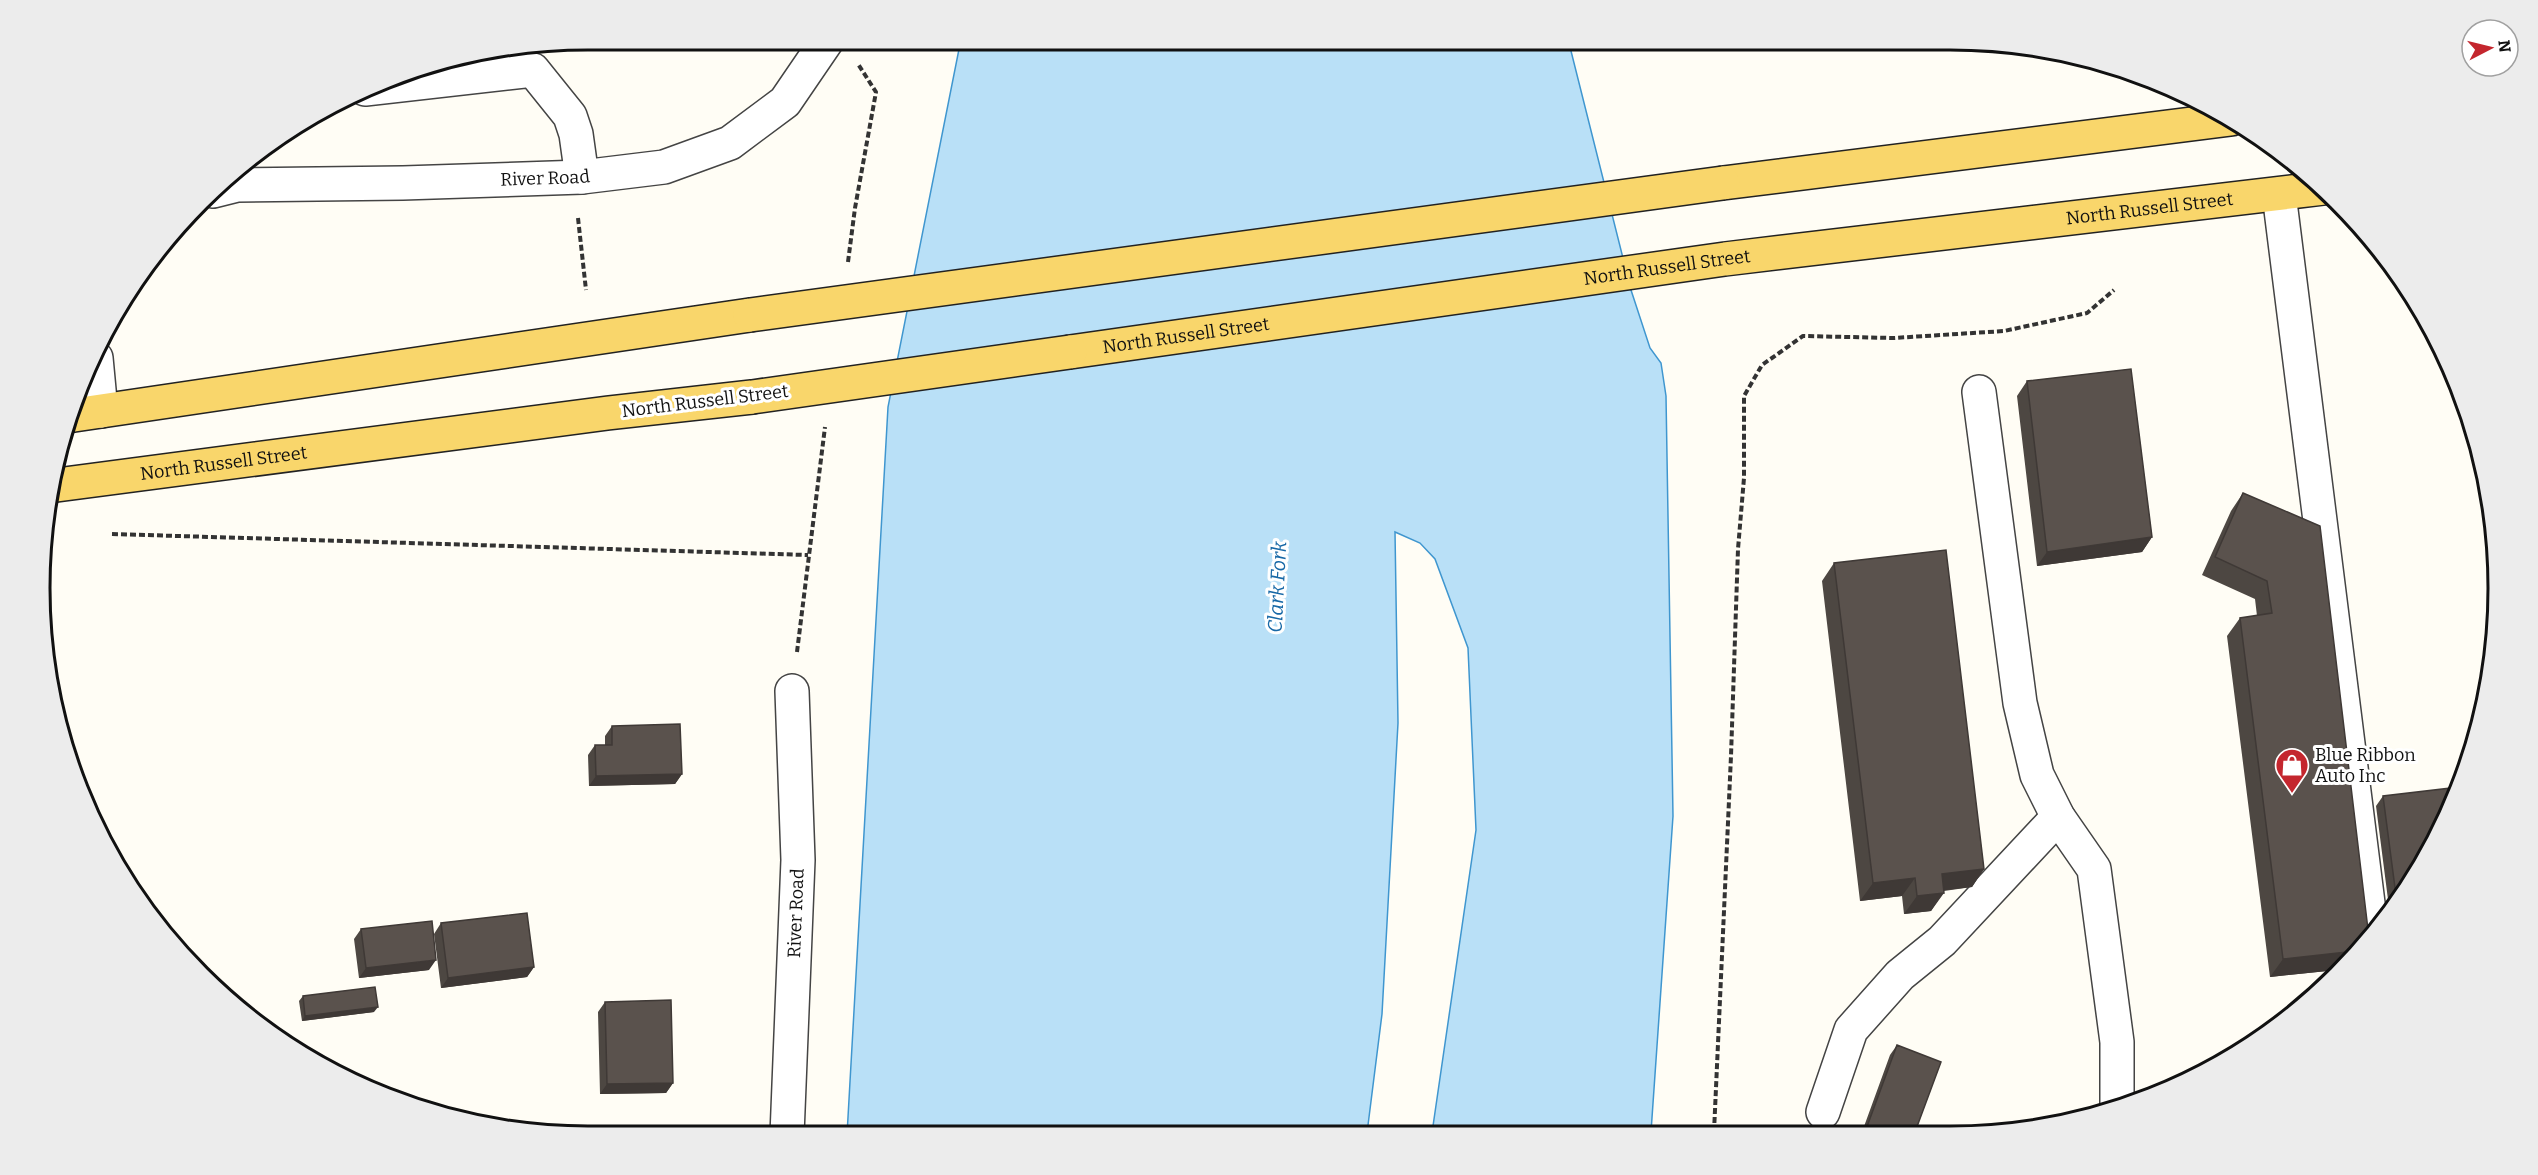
<svg xmlns="http://www.w3.org/2000/svg" width="2538" height="1175" font-family="Bitter,serif">
<style>
.water{fill:#b9e0f7;stroke:#3f96cf;stroke-width:1.5}
.lines{fill:none;stroke-linecap:round;stroke-linejoin:round}
.minor-casing{stroke:#444;stroke-width:36}
.major-casing{stroke:#222;stroke-width:36}
.path{stroke:#333;stroke-width:4;stroke-dasharray:6 3;stroke-linecap:butt}
.minor{stroke:#fff;stroke-width:33}
.major{stroke:#f9d66b;stroke-width:33}
.major-bridge-casing{stroke:#222;stroke-width:36;stroke-linecap:butt}
.major-bridge{stroke:#f9d66b;stroke-width:33}
.wall{fill:#4d4742}
.shaded-wall{fill:#3f3936}
.building{fill:#5a524d;stroke:#3f3936;stroke-width:1.5}
.labels{text-anchor:middle;stroke-width:6;stroke-linejoin:round;paint-order:stroke}
.street-label{font-size:18px;fill:#111;stroke:#fff}
.poi-label{font-size:18px;fill:#111;stroke:#fff;text-anchor:start}
.water-label{font-size:20px;font-style:italic;fill:#1768a6;stroke:#fff}
.rim{fill:none;stroke:#111;stroke-width:3}
</style>
<rect width="100%" height="100%" fill="#fffdf5"/>
<path class="water" d="M961,39H1568L1631,290L1650,348L1661,363L1666,396L1673,816L1651,1132L1432,1133L1476,830L1468,648L1435,559L1420,543L1395,532L1398,723L1382,1014L1367,1133L847,1135L888,407Z"/>
<g class="lines">
<defs>
<g id="minor">
<path d="M365,89L533,70L570,116L576,134L582,177"/>
<path id="s1" d="M213,191L237,185L403,183L582,177L664,167L730,143L785,102L828,39"/>
<path d="M2279,194L2372,935"/>
<path d="M96,358L101,411"/>
<path d="M1979,392L2020,703L2037,775L2058,817L2094,869L2117,1042V1106"/>
<path d="M1823,1112L1851,1030L1900,975L1942,941L2058,817"/>
<path id="s2" d="M787,1135L798,860L792,691"/>
</g>
<g id="major">
<path d="M1723,183L2231,119"/>
<path id="s3" d="M1070,352L1725,259L2324,188"/>
<path d="M74,415L750,315"/>
<path id="s4" d="M49,486L608,413L752,397"/>
</g>
</defs>
<use href="#minor" class="minor-casing"/>
<use href="#major" class="major-casing"/>
<path class="path" d="M578,218L586,290
M848,262L855,208L876,92L858,64
M112,534L808,555
M797,652L825,427
M1714,1132L1731,756L1738,549L1744,478V396L1762,365L1803,336L1894,338L2004,331L2087,313L2114,290"/>
<use href="#minor" class="minor"/>
<use href="#major" class="major"/>
<defs>
<path id="major-bridge" d="M750,315L1723,183
M752,397L1070,352"/>
</defs>
<use href="#major-bridge" class="major-bridge-casing"/>
<use href="#major-bridge" class="major-bridge"/>
</g>
<path class="wall" d="M2027,381L2152,537L2142,552L2037,566L2017,396Z
M2243,493L2369,938L2337,970L2270,977L2227,636L2240,618L2257,616L2255,599L2202,575L2231,511Z
M1834,563L1984,869L1972,887L1944,891L1931,911L1904,914L1902,896L1860,901L1822,581Z
M612,726L682,774L675,784L589,786L588,755L595,745H605V736Z
M2383,796L2457,797L2390,915L2376,806Z
M441,923L534,967L527,977L441,988L434,934Z
M361,929L429,970L359,978L354,939Z
M303,996L374,1012L302,1021L299,1001Z
M605,1002L673,1083L666,1093L600,1094L598,1012Z
M1897,1045L1915,1132H1862L1890,1055Z"/>
<path class="shaded-wall" d="M2152,537L2142,552L2037,566L2047,552Z
M682,774L675,784L589,786L596,776Z
M1984,869L1972,887L1929,892L1942,874Z
M1915,878L1902,896L1860,901L1873,883Z
M1944,893L1931,911L1904,914L1917,896Z
M2356,951L2337,970L2270,977L2283,959Z
M436,960L429,970L359,978L366,968Z
M534,967L527,977L441,988L448,978Z
M378,1007L374,1012L302,1021L305,1016Z
M673,1083L666,1093L600,1094L607,1084Z"/>
<path class="building" d="M2131,369L2152,537L2047,552L2027,381Z
M2243,493L2320,526L2369,938L2356,951L2283,959L2240,618L2272,613L2267,581L2215,557Z
M1946,550L1984,869L1942,874L1944,893L1917,896L1915,878L1873,883L1834,563Z
M50,654L57,707H55L44,659V655Z
M680,724L682,774L596,776L595,745H612V726Z
M2460,787L2457,797L2446,817L2442,818L2443,823L2397,903L2383,796Z
M527,913L534,967L448,978L441,923Z
M432,921L436,960L366,968L361,929Z
M375,987L378,1007L305,1016L303,996Z
M671,1000L673,1083L607,1084L605,1002Z
M1897,1045L1941,1062L1915,1132H1865Z"/>
<defs>
<symbol id="shop-pin" viewBox="-11 -11 22 30"><path d="M0 17L-7.5 6A9.5 9.5 0 1 1 7.5 6Z" fill="#c4262e" stroke="#fff"/><path d="M-5-2.5h2.3a2.7 3.5 0 0 1 5.4 0H5L5.5 6h-11ZM-1.5-2.5h3a1.5 2.3 0 0 0-3 0Z" fill="#fff"/></symbol>
</defs>
<g fill-rule="evenodd">
<use href="#shop-pin" x="2273" y="746" width="38" height="52"/>
</g>
<g class="labels">
<g class="street-label">
<text dy="6" stroke="none"><textPath href="#s1" startOffset="333">River Road</textPath></text>
<text dy="6" stroke="none"><textPath href="#s3" startOffset="1089">North Russell Street</textPath></text>
<text dy="6" stroke="none"><textPath href="#s3" startOffset="603">North Russell Street</textPath></text>
<text dy="6" stroke="none"><textPath href="#s3" startOffset="117">North Russell Street</textPath></text>
<text transform="translate(705 401) rotate(-7)" y="6">North Russell Street</text>
<text dy="6" stroke="none"><textPath href="#s4" startOffset="176">North Russell Street</textPath></text>
<text dy="6" stroke="none"><textPath href="#s2" startOffset="222">River Road</textPath></text>
</g>
<g class="poi-label">
<text x="2315" y="761">Blue Ribbon<tspan x="2315" dy="21">Auto Inc</tspan></text>
</g>
<g class="water-label">
<text transform="translate(1277 587) rotate(-87)" y="7">Clark Fork</text>
</g>
</g>
<path d="M0 0H2538V1175H0ZM588 50H1950A538 538 0 0 1 2488 588V588A538 538 0 0 1 1950 1126H588A538 538 0 0 1 50 588V588A538 538 0 0 1 588 50Z" fill="#ececec" fill-rule="evenodd"/>
<path class="rim" d="M588 50H1950A538 538 0 0 1 2488 588V588A538 538 0 0 1 1950 1126H588A538 538 0 0 1 50 588V588A538 538 0 0 1 588 50Z"/>
<g transform="translate(2490 48) rotate(83)"><circle r="28" fill="#ffffff" stroke="#a0a0a0" stroke-width="1.5"/>
<path d="M0-4.5L10 22L0 15L-10 22Z" fill="#c4262e"/>
<text y="-9" font-size="16" font-weight="bold" text-anchor="middle" fill="#111111">N</text>
</g>
</svg>
